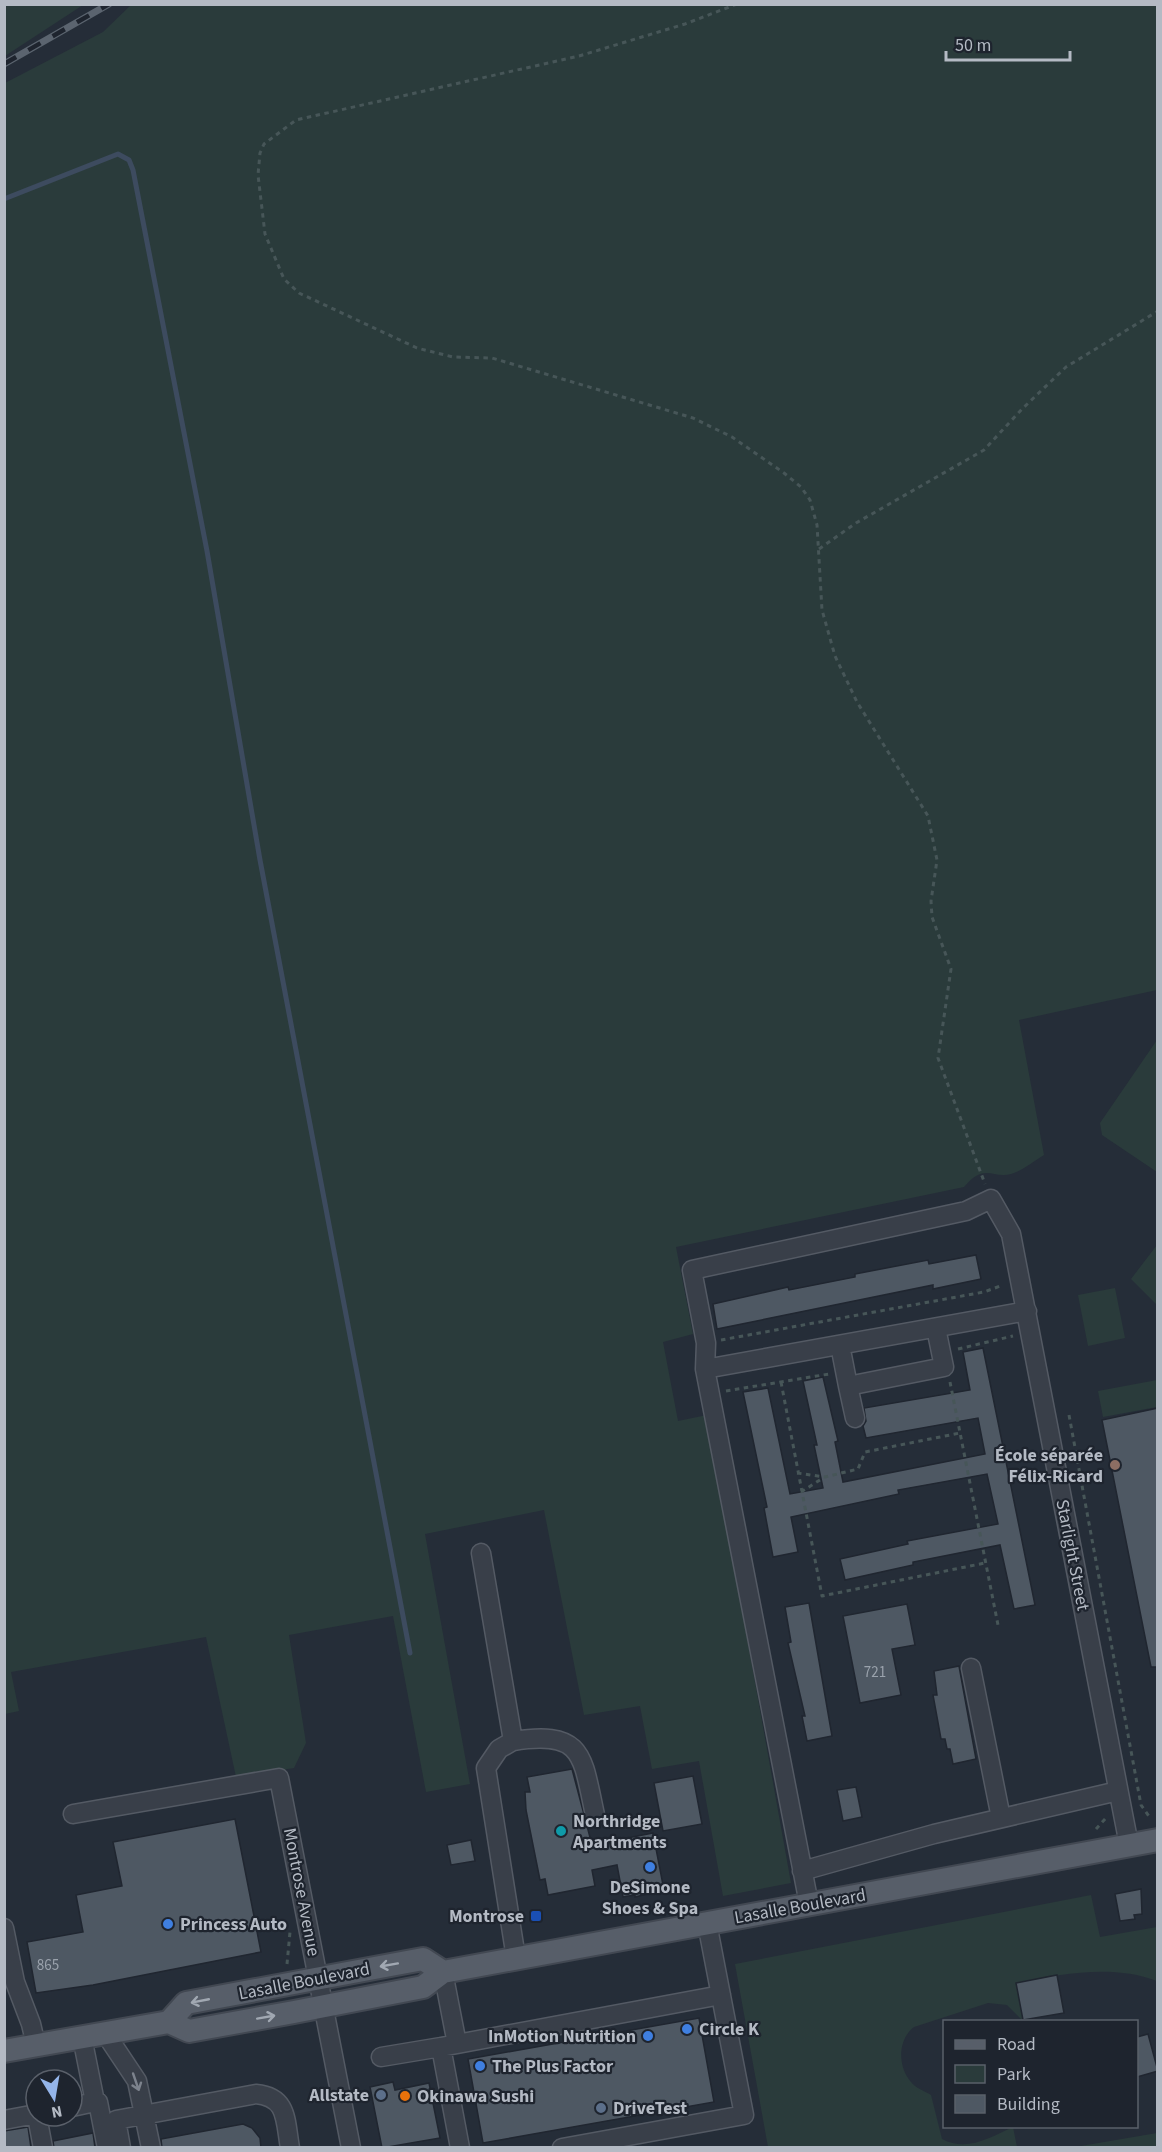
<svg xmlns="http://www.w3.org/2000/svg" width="1162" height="2152" font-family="'Source Sans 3',sans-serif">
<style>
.green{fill:#2a3b3b}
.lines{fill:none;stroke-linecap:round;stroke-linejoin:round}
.stream{stroke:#3d4b5f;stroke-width:5}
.building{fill:#4e5863;stroke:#202630;stroke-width:1.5}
.minor-casing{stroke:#545a64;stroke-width:21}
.major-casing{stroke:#424852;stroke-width:26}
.path{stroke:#475658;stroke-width:3;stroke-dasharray:4.5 4.5;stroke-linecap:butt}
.minor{stroke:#393f49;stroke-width:18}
.major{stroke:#575e69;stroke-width:22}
.rail-casing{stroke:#5b646f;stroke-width:7}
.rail{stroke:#1e242e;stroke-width:4.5;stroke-dasharray:14;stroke-linecap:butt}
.oneway{stroke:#a1a8b2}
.oneway2{stroke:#7d838d}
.education-dot{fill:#8d6e63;stroke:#1e242e;stroke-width:2}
.culture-dot{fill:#0f9aa8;stroke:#1e242e;stroke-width:2}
.shop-dot{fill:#3f7fe0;stroke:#1e242e;stroke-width:2}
.transit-dot{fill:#1a4fb4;stroke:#1e242e;stroke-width:2}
.service-dot{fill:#5c6f8a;stroke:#1e242e;stroke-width:2}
.food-dot{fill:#e8710a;stroke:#1e242e;stroke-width:2}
.labels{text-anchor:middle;stroke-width:4.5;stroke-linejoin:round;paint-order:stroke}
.number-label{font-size:15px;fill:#9aa2ac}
.poi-label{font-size:18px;font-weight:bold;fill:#b4bac4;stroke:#1e242e;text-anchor:start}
.street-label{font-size:18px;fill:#b4bac4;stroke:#1e242e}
</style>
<rect width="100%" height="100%" fill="#252d38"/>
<path class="green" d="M5,4H83V5L5,56Z
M131,5H1157V990L1019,1020L1044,1155C1034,1161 1022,1171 1011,1174C992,1179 985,1162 964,1187L676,1247L693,1334L663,1342L678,1421L707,1415L791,1883L723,1896L699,1761L652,1769L640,1706L584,1715L544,1510L425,1534L470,1784L426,1792L393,1616L289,1635L306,1743L294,1768L236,1777L206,1637L11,1672L19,1711L5,1714V83L103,32Z
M1157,1040V1172L1102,1135L1100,1123Z
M1157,1245V1305L1131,1279Z
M1115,1288L1125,1338L1088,1346L1078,1295Z
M1157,1380V1407L1103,1417L1098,1391Z
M1091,1895L1100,1937L1157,1927V1981C1112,1964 1063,1974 1016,1983L1023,2021L1007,2005L988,2003L914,2027C898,2039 897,2066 911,2082C915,2088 925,2091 931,2095L942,2139C967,2152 989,2138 1013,2127L1017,2147H768L735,1964Z
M1157,2133V2147H1075Z"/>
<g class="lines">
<path class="stream" d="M4,199L118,154L129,160L133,170L207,551L260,860L410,1653"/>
</g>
<path class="building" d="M976,1255L981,1279L933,1289V1285L717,1329L713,1304L788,1287L789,1290L855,1277V1274L928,1260L929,1264Z
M983,1348L1035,1605L1014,1609L1000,1545L913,1562V1565L845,1580L840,1559L908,1544L907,1541L998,1524L987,1474L898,1490L899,1494L791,1517L798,1552L773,1557L764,1508L767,1507L743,1392L768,1388L790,1494L823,1488L814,1445H817L803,1381L823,1377L838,1441L835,1442L843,1482L985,1454L978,1418L866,1438L863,1426L866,1421L864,1408L970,1390L963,1352Z
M1158,1408V1667H1151L1102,1420Z
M809,1603L832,1736L807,1741L802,1716H805L788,1643L791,1642L785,1607Z
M907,1604L915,1645L892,1649L901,1695L860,1703L843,1616Z
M959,1666L976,1759L953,1764L950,1749H947L945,1739H941L933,1695H937L934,1671Z
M572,1769L592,1845L653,1833L664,1890L635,1897V1895L623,1897L617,1865L592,1870L595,1886L548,1895L545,1879L540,1880L526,1810L525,1792H530L527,1777Z
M693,1776L702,1824L663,1831L654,1783Z
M856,1787L862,1817L843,1821L837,1790Z
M235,1819L261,1952L93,1985L36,1993L27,1942L83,1932L76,1895L122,1886L113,1842Z
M471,1840L475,1861L451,1865L447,1845Z
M1141,1889L1142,1914L1134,1915L1135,1919L1120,1921L1115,1894Z
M1057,1975L1064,2013L1023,2020L1016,1983Z
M699,2018L714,2102L483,2143L468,2059Z
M1148,2034L1158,2071L1137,2077V2037Z
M393,2082L395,2090L429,2083L440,2138L382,2148L370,2087Z
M243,2124L252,2128L260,2138L261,2148H162L161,2139Z
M28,2127L31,2148H4V2131Z
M93,2133L95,2148H54L53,2141Z"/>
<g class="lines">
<defs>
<path id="minor" d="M840,1345L848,1386L944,1367L936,1328
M705,1369L706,1343L692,1270L966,1211L991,1199L1011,1234L1129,1845
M848,1386L855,1418
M481,1553L513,1741L499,1749L486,1768L516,1958
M971,1668L1001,1818
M513,1741C584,1730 582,1755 595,1815
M73,1814L279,1778L351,2148
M802,1871L934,1834L1118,1791
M809,1904L705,1369L1027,1311
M4,1928L15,1982L31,2024L36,2045
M443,1972L457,2044
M105,2033L137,2081L151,2148
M381,2057L441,2047
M95,2102H98L107,2148
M72,2107L95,2102L82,2037
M37,2116L43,2148
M4,2120L36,2114
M121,2148L116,2120L256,2094C288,2097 285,2120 290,2148
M460,2148L441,2047L721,1995
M562,2148L744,2115L707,1923"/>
<path id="major" d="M169,2022L186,2003L423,1959L443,1972
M4,2051L169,2022L189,2031L294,2012L423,1987L443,1972L1158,1840"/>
</defs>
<use href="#minor" class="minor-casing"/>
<use href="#major" class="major-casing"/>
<path class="path" d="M737,4L685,24L579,56L296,120L264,144L260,153L258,175L265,234L284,279L299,293L417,348L453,357L492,358L693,418L732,437L784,473L801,487L810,500L817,525L822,610L835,656L857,702L928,816L937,860L931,901L932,917L951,969L938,1058L985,1184
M819,549L856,523L984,450L1022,409L1066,367L1158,311
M721,1340L984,1292L1003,1285
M958,1349L1013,1336
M781,1382L822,1596L985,1563
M950,1382L998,1625
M726,1391L829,1374
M1069,1415L1141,1805L1151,1819
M797,1473L825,1477L858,1469L865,1452L960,1433
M801,1492L823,1478
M1096,1829L1106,1818
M287,1964L290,1932"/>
<use href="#minor" class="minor"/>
<use href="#major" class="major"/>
<defs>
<path id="rail" d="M4,64L109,4"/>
</defs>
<use href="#rail" class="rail-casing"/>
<use href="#rail" class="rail"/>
</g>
<defs><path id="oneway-shaft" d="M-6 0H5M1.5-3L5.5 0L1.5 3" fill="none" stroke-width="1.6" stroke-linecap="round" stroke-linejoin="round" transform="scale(1.5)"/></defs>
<g class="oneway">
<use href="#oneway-shaft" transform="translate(389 1965) rotate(170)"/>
<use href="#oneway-shaft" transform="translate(200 2001) rotate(169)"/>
<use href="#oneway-shaft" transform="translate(266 2017) rotate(-10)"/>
</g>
<use class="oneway2" href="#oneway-shaft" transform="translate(136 2082) rotate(71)"/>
<circle class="education-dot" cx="1115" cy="1465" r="6"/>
<circle class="culture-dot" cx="561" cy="1831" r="6"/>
<g class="shop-dot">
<circle cx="650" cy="1867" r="6"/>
<circle cx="168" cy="1924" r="6"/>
<circle cx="687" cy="2029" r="6"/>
<circle cx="648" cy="2036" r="6"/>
<circle cx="480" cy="2066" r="6"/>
</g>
<rect class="transit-dot" x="530" y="1910" width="12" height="12" rx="3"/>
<g class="service-dot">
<circle cx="381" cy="2095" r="6"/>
<circle cx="601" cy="2108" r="6"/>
</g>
<circle class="food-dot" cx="405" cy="2096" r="6"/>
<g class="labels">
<g class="number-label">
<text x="875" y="1677">721</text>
<text x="48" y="1970">865</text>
</g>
<g class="poi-label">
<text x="1103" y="1461" text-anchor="end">École séparée<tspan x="1103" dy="21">Félix-Ricard</tspan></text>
<text x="573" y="1827">Northridge<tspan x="573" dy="21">Apartments</tspan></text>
<text x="650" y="1893" text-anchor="middle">DeSimone<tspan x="650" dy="21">Shoes &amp; Spa</tspan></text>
<text x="524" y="1922" text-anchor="end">Montrose</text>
<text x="180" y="1930">Princess Auto</text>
<text x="699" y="2035">Circle K</text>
<text x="636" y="2042" text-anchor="end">InMotion Nutrition</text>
<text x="492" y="2072">The Plus Factor</text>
<text x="369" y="2101" text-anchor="end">Allstate</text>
<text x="417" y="2102">Okinawa Sushi</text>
<text x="613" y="2114">DriveTest</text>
</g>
<g class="street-label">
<text transform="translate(1073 1555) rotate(79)" y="6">Starlight Street</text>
<text transform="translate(302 1892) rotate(79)" y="6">Montrose Avenue</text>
<text transform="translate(800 1906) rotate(-10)" y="6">Lasalle Boulevard</text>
<text transform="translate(304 1981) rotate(-11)" y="6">Lasalle Boulevard</text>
</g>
</g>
<rect width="1162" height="2152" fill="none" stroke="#b4bac4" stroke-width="12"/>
<rect x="943" y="2020" width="195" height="108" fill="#1e242e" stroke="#5a606a" stroke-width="1.5"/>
<rect x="955" y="2040" width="30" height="9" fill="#575e69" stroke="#5a606a" stroke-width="1.5"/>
<text x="997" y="2050" font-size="18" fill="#b4bac4">Road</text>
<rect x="955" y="2065" width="30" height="18" fill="#2a3b3b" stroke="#5a606a" stroke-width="1.5"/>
<text x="997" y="2080" font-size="18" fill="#b4bac4">Park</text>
<rect x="955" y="2095" width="30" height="18" fill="#4e5863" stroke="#5a606a" stroke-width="1.5"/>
<text x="997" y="2110" font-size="18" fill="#b4bac4">Building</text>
<g transform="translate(54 2098) rotate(169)"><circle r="28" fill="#1e242e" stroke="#5a606a" stroke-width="1.5"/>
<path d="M0-4.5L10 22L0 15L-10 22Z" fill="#94b5ea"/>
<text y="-9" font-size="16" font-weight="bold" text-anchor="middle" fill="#b4bac4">N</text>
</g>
<path d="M946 51v9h124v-9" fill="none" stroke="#b4bac4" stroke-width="3"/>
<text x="955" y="51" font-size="18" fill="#b4bac4" stroke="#1e242e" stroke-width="4.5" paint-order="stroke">50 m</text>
</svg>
